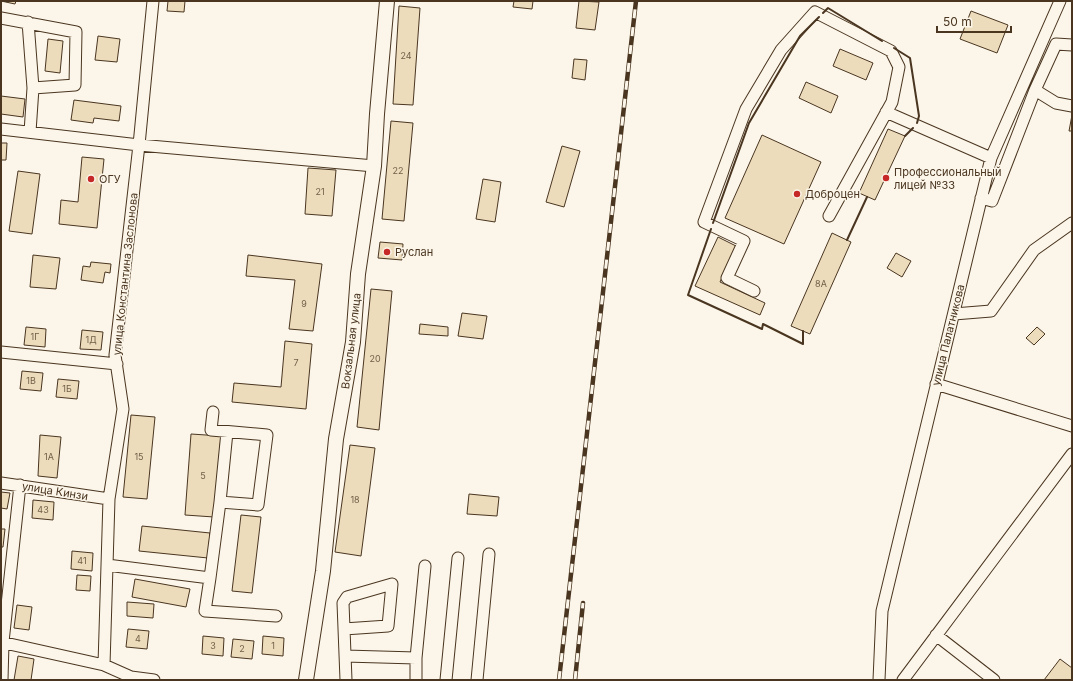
<svg xmlns="http://www.w3.org/2000/svg" width="1073" height="681" font-family="Inter,sans-serif">
<style>
.building{fill:#ecdcbc;stroke:#4a3520}
.lines{fill:none;stroke-linecap:round;stroke-linejoin:round}
.minor-casing{stroke:#4a3520;stroke-width:13}
.major-casing{stroke:#4a3520;stroke-width:16}
.minor{stroke:#fbf6e9;stroke-width:11}
.major{stroke:#fbf6e9;stroke-width:14}
.rail-casing{stroke:#4a3520;stroke-width:4.5}
.rail{stroke:#fbf6e9;stroke-width:3;stroke-dasharray:9;stroke-linecap:butt}
.wall{stroke:#4a3520;stroke-width:2}
.poi-dot{fill:#c62828;stroke:#fbf6e9;stroke-width:1.5}
.labels{text-anchor:middle;stroke-width:3;stroke-linejoin:round;paint-order:stroke}
.number-label{font-size:9px;fill:#725f47}
.poi-label{font-size:11px;fill:#4a3520;stroke:#fbf6e9;text-anchor:start}
.street-label{font-size:11px;fill:#4a3520;stroke:#fbf6e9}
</style>
<rect width="100%" height="100%" fill="#fbf6e9"/>
<path class="building" d="M1,1H16L15,4Z
M168,1H185L184,12L167,11Z
M514,1H533L532,9L513,7Z
M579,1L599,2L595,30L576,28Z
M399,6L420,8L413,105L393,104Z
M971,11L1008,25L997,53L960,39Z
M98,36L120,39L117,62L95,60Z
M48,39L63,41L60,73L45,71Z
M840,49L873,63L866,80L833,66Z
M574,59L587,60L585,80L572,78Z
M806,82L838,96L831,113L799,98Z
M1,96L25,99L23,117L1,114Z
M74,100L121,106L119,121L94,118L93,123L71,120Z
M1072,115V131H1069Z
M391,121L413,123L404,221L382,219Z
M888,129L905,136L875,200L859,193Z
M762,135L821,162L784,244L725,218Z
M1,143H7L6,160H1Z
M562,146L580,151L564,207L546,202Z
M82,157L104,159L97,228L59,224L61,200L78,202Z
M308,168L336,170L332,216L305,214Z
M18,171L40,174L32,234L9,231Z
M483,179L501,182L495,222L476,219Z
M832,233L851,242L810,334L791,326Z
M718,237L736,246L720,282L765,303L760,315L695,286Z
M380,242L403,244L402,260L378,258Z
M896,253L911,261L902,277L887,268Z
M33,255L60,258L56,289L30,287Z
M248,255L322,264L313,331L289,329L295,280L246,276Z
M91,262L111,264L110,273L105,272L103,283L81,280L83,266L90,267Z
M371,289L392,291L379,430L357,427Z
M462,313L487,316L483,339L458,336Z
M420,324L448,327V336L419,334Z
M26,327L46,329L45,347L24,345Z
M1037,327L1045,334L1034,345L1026,338Z
M82,330L103,332L101,350L80,349Z
M285,341L312,344L306,409L232,402L234,383L281,387Z
M22,371L43,373L41,391L20,389Z
M58,379L79,381L77,399L56,397Z
M131,415L155,417L147,499L123,497Z
M191,434L221,436L214,517L185,515Z
M40,435L61,437L57,478L38,476Z
M350,445L375,448L361,556L335,552Z
M1,492L10,493L7,509L1,508Z
M469,494L499,497L497,516L467,514Z
M33,500L54,502L53,520L32,518Z
M241,515L261,517L252,593L232,591Z
M142,526L210,533L208,558L139,551Z
M1,529H5L3,547H1Z
M72,551L93,553L92,571L71,569Z
M77,575L91,576L90,591L76,590Z
M135,579L190,589L186,607L132,597Z
M127,602L154,604L153,618L127,616Z
M17,605L32,607L29,630L14,628Z
M128,629L149,631L147,649L126,647Z
M203,636L224,638L223,656L202,654Z
M263,636L284,638L283,656L262,654Z
M233,639L254,641L252,659L231,657Z
M18,656L34,659L31,680H14Z
M1060,659L1072,668V680H1044Z"/>
<g class="lines">
<defs>
<path id="minor" d="M1,18L76,32L75,85L33,88
M28,22L33,88L30,132
M1035,90L1056,103L1072,106
M886,112L991,158
M1,129L139,145L374,166
M981,198L992,201L1035,90L1056,44L1072,45
M754,291L727,278L744,241L704,222L746,109L781,50L815,12L891,51L899,67L892,102L829,216
M954,314L991,311L1034,250L1072,223
M1,352L117,364
M936,384L1072,426
M213,412L211,430L267,435L258,505L220,502L227,432
M1,483L109,499
M107,565L210,578L205,611L276,616
M210,578L220,502
M344,629L388,626L392,584L347,597L343,603L346,680
M936,635L994,680
M1,642L104,665L131,677L154,680
M345,656L416,658L425,566
M104,665L109,499L123,409L115,355L139,145L153,1
M2,680L3,642L20,485
M416,680V658
M446,680L458,558
M477,680L489,554
M879,680L882,611L991,158L1060,1
M903,680L1072,454"/>
<path id="major" d="M306,680L323,571L336,439L353,342L358,274L374,166L377,114L387,1"/>
</defs>
<use href="#minor" class="minor-casing"/>
<use href="#major" class="major-casing"/>
<use href="#minor" class="minor"/>
<use href="#major" class="major"/>
<defs>
<path id="rail" d="M559,680L636,1
M575,680L583,603"/>
</defs>
<use href="#rail" class="rail-casing"/>
<use href="#rail" class="rail"/>
<path class="wall" d="M823,13L828,8L882,41
M894,48L910,58L919,116L917,123
M905,136L913,128
M713,223L749,123L800,36L819,17
M711,229L688,295L762,329L763,324L803,344V331
M847,240L867,197"/>
</g>
<g class="poi-dot">
<circle cx="886" cy="178" r="4"/>
<circle cx="91" cy="179" r="4"/>
<circle cx="797" cy="194" r="4"/>
<circle cx="387" cy="252" r="4"/>
</g>
<g class="labels">
<g class="number-label">
<text x="406" y="59">24</text>
<text x="398" y="174">22</text>
<text x="320" y="195">21</text>
<text x="821" y="287">8А</text>
<text x="304" y="307">9</text>
<text x="35" y="340">1Г</text>
<text x="91" y="343">1Д</text>
<text x="375" y="362">20</text>
<text x="296" y="366">7</text>
<text x="31" y="384">1В</text>
<text x="67" y="392">1Б</text>
<text x="49" y="460">1А</text>
<text x="139" y="460">15</text>
<text x="203" y="479">5</text>
<text x="355" y="503">18</text>
<text x="43" y="513">43</text>
<text x="82" y="564">41</text>
<text x="138" y="642">4</text>
<text x="213" y="649">3</text>
<text x="273" y="649">1</text>
<text x="242" y="652">2</text>
</g>
<g class="poi-label">
<text x="894" y="176">Профессиональный<tspan x="894" dy="13">лицей №33</tspan></text>
<text x="99" y="183">ОГУ</text>
<text x="805" y="198">Доброцен</text>
<text x="395" y="256">Руслан</text>
</g>
<g class="street-label">
<text transform="translate(125 274) rotate(-84)" y="4">улица Константина Заслонова</text>
<text transform="translate(948 335) rotate(-76)" y="4">улица Палатникова</text>
<text transform="translate(351 341) rotate(-83)" y="4">Вокзальная улица</text>
<text transform="translate(55 491) rotate(9)" y="4">улица Кинзи</text>
</g>
</g>
<rect width="1073" height="681" fill="none" stroke="#4a3520" stroke-width="4"/>
<path d="M937 26v6h74v-6" fill="none" stroke="#4a3520" stroke-width="2"/>
<text x="943" y="26" font-size="12" fill="#4a3520" stroke="#fbf6e9" stroke-width="3" paint-order="stroke">50 m</text>
</svg>
